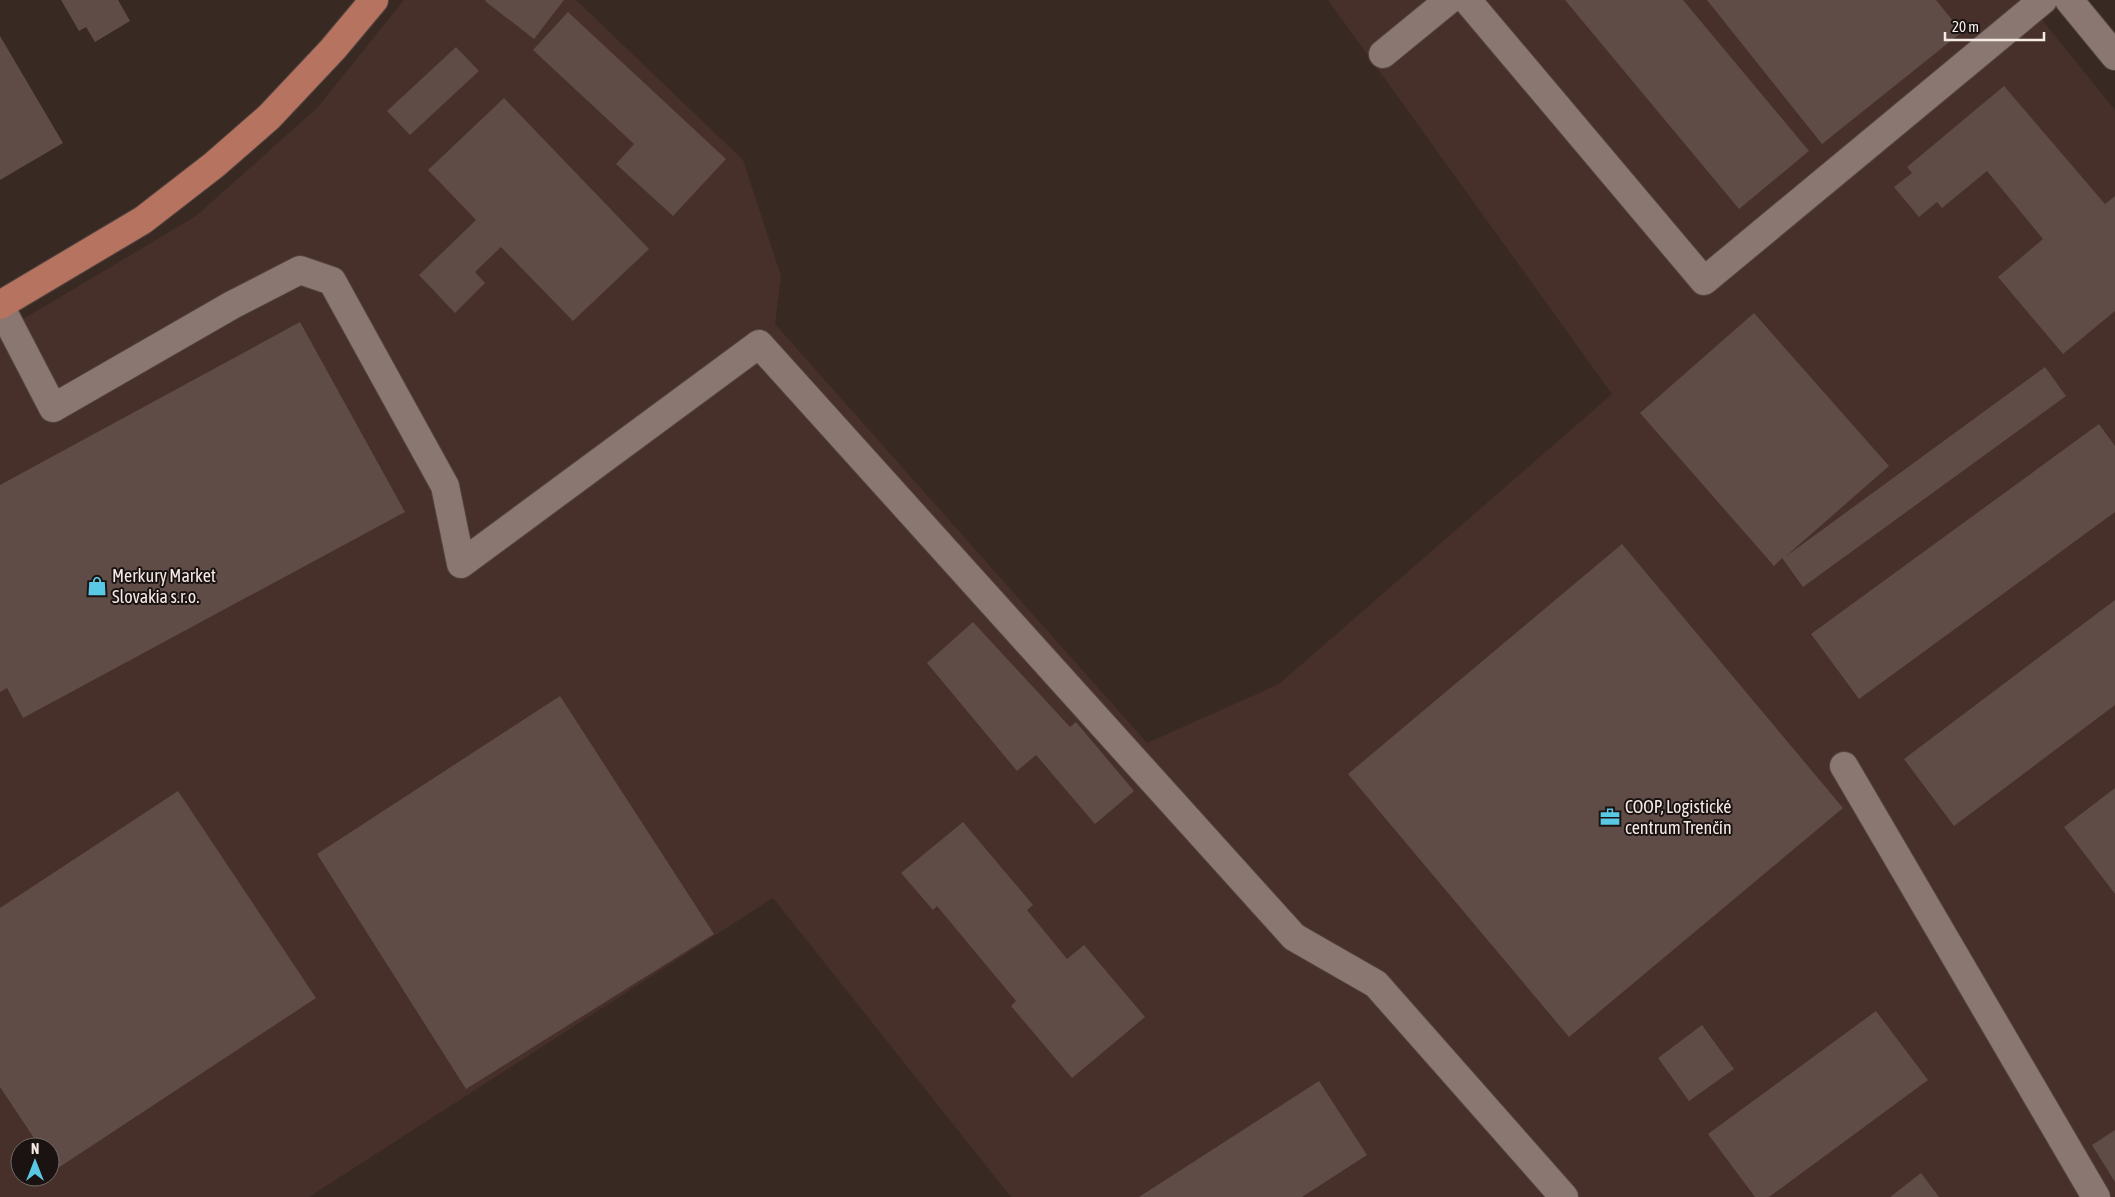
<svg xmlns="http://www.w3.org/2000/svg" width="2115" height="1197" font-family="'Asap Condensed',sans-serif">
<style>
.built{fill:#473029;fill-rule:evenodd}
.building{fill:#5f4c47}
.lines{fill:none;stroke-linecap:round;stroke-linejoin:round}
.minor-casing{stroke:#534541;stroke-width:30}
.major-casing{stroke:#534541;stroke-width:30}
.minor{stroke:#8b7771;stroke-width:28}
.major{stroke:#b6735f;stroke-width:28}
.labels{text-anchor:middle;stroke-width:4;stroke-linejoin:round;paint-order:stroke}
.poi-label{font-size:18px;fill:#f5eae6;stroke:#1b1311;text-anchor:start}
</style>
<rect width="100%" height="100%" fill="#392923"/>
<path class="built" d="M404,0H576L743,160L781,276L775,324L1147,743L1279,684L1612,394L1328,0H2026L2115,110V1197H1011L773,898L309,1197H0V333L196,216L317,108ZM20,1147H50V1177H20Z"/>
<path class="building" d="M61,0H118L130,21L95,42L86,27L79,31Z
M486,0H564L534,39L485,1Z
M1565,0H1683L1809,151L1739,209Z
M1707,0H1936L1962,32L1822,144Z
M568,12L726,159L673,216L616,164L634,144L533,50Z
M0,36L63,143L0,180Z
M456,47L479,71L410,135L387,111Z
M2004,86L2105,204L2115,196V311L2063,354L1998,277L2043,239L1987,171L1942,208L1937,202L1919,217L1894,187L1912,173L1907,167Z
M504,98L649,249L573,321L501,247L475,272L485,283L455,313L419,275L476,220L428,170Z
M1754,313L1889,466L1785,557L2045,367L2066,396L1803,587L1782,558L1774,566L1640,413Z
M300,322L405,512L23,718L7,688L0,692V485Z
M2099,424L2115,446V512L1859,699L1811,634Z
M1622,544L1843,808L1569,1037L1348,774Z
M2115,600V705L1954,826L1904,759Z
M973,622L1070,727L1076,722L1134,791L1095,824L1036,755L1017,771L927,663Z
M560,696L714,934L466,1089L317,854Z
M2115,788V894L2064,827Z
M178,791L316,998L55,1170L50,1162V1147H40L0,1087V908Z
M963,822L1033,905L1027,910L1067,959L1084,945L1145,1017L1072,1078L1011,1006L1016,1001L937,906L933,910L901,873Z
M1876,1011L1928,1080L1769,1197H1755L1708,1134Z
M1702,1025L1734,1069L1689,1101L1658,1058Z
M1319,1081L1367,1155L1302,1197H1139Z
M2115,1130V1182L2092,1145Z
M1921,1173L1939,1197H1890Z"/>
<g class="lines">
<defs>
<path id="minor" d="M1467,0L1704,281L2043,0
M2069,0L2115,56
M1383,54L1449,0
M0,306L53,408L232,305L300,270L332,281L445,486L461,564L759,344L1294,937L1376,984L1564,1197
M1844,766L2096,1197"/>
<path id="major" d="M0,305L143,220L214,165L269,117L333,49L374,0"/>
</defs>
<use href="#minor" class="minor-casing"/>
<use href="#major" class="major-casing"/>
<use href="#minor" class="minor"/>
<use href="#major" class="major"/>
</g>
<defs>
<symbol id="shop-bare" viewBox="-9 -9 18 18"><path d="M-5-2.5h2.3a2.7 3.5 0 0 1 5.4 0H5L5.5 6h-11ZM-1.5-2.5h3a1.5 2.3 0 0 0-3 0Z" fill="#59c8e5" stroke="#1b1311" stroke-width="2.5" paint-order="stroke"/></symbol>
<symbol id="office-bare" viewBox="-9 -9 18 18"><path d="M-6-3h4V-5.5h4V-3h4V5H-6ZM-1-4.5V-3h2v-1.5ZM-6 0V1H6V0Z" fill="#59c8e5" stroke="#1b1311" stroke-width="2.5" paint-order="stroke"/></symbol>
</defs>
<g fill-rule="evenodd">
<use href="#shop-bare" x="83" y="572" width="28" height="28"/>
<use href="#office-bare" x="1596" y="803" width="28" height="28"/>
</g>
<g class="labels">
<g class="poi-label">
<text x="112" y="582">Merkury Market<tspan x="112" dy="21">Slovakia s.r.o.</tspan></text>
<text x="1625" y="813">COOP, Logistické<tspan x="1625" dy="21">centrum Trenčín</tspan></text>
</g>
</g>
<g transform="translate(35 1162)"><circle r="24" fill="#1b1311" stroke="#726966"/>
<path d="M0-4L9 19L0 12L-9 19Z" fill="#59c8e5"/>
<text y="-8" font-size="14" font-weight="bold" text-anchor="middle" fill="#f5eae6">N</text>
</g>
<path d="M1945 32v8h99v-8" fill="none" stroke="#f5eae6" stroke-width="2.5"/>
<text x="1952" y="32" font-size="15" fill="#f5eae6" stroke="#1b1311" stroke-width="4" paint-order="stroke">20 m</text>
</svg>
